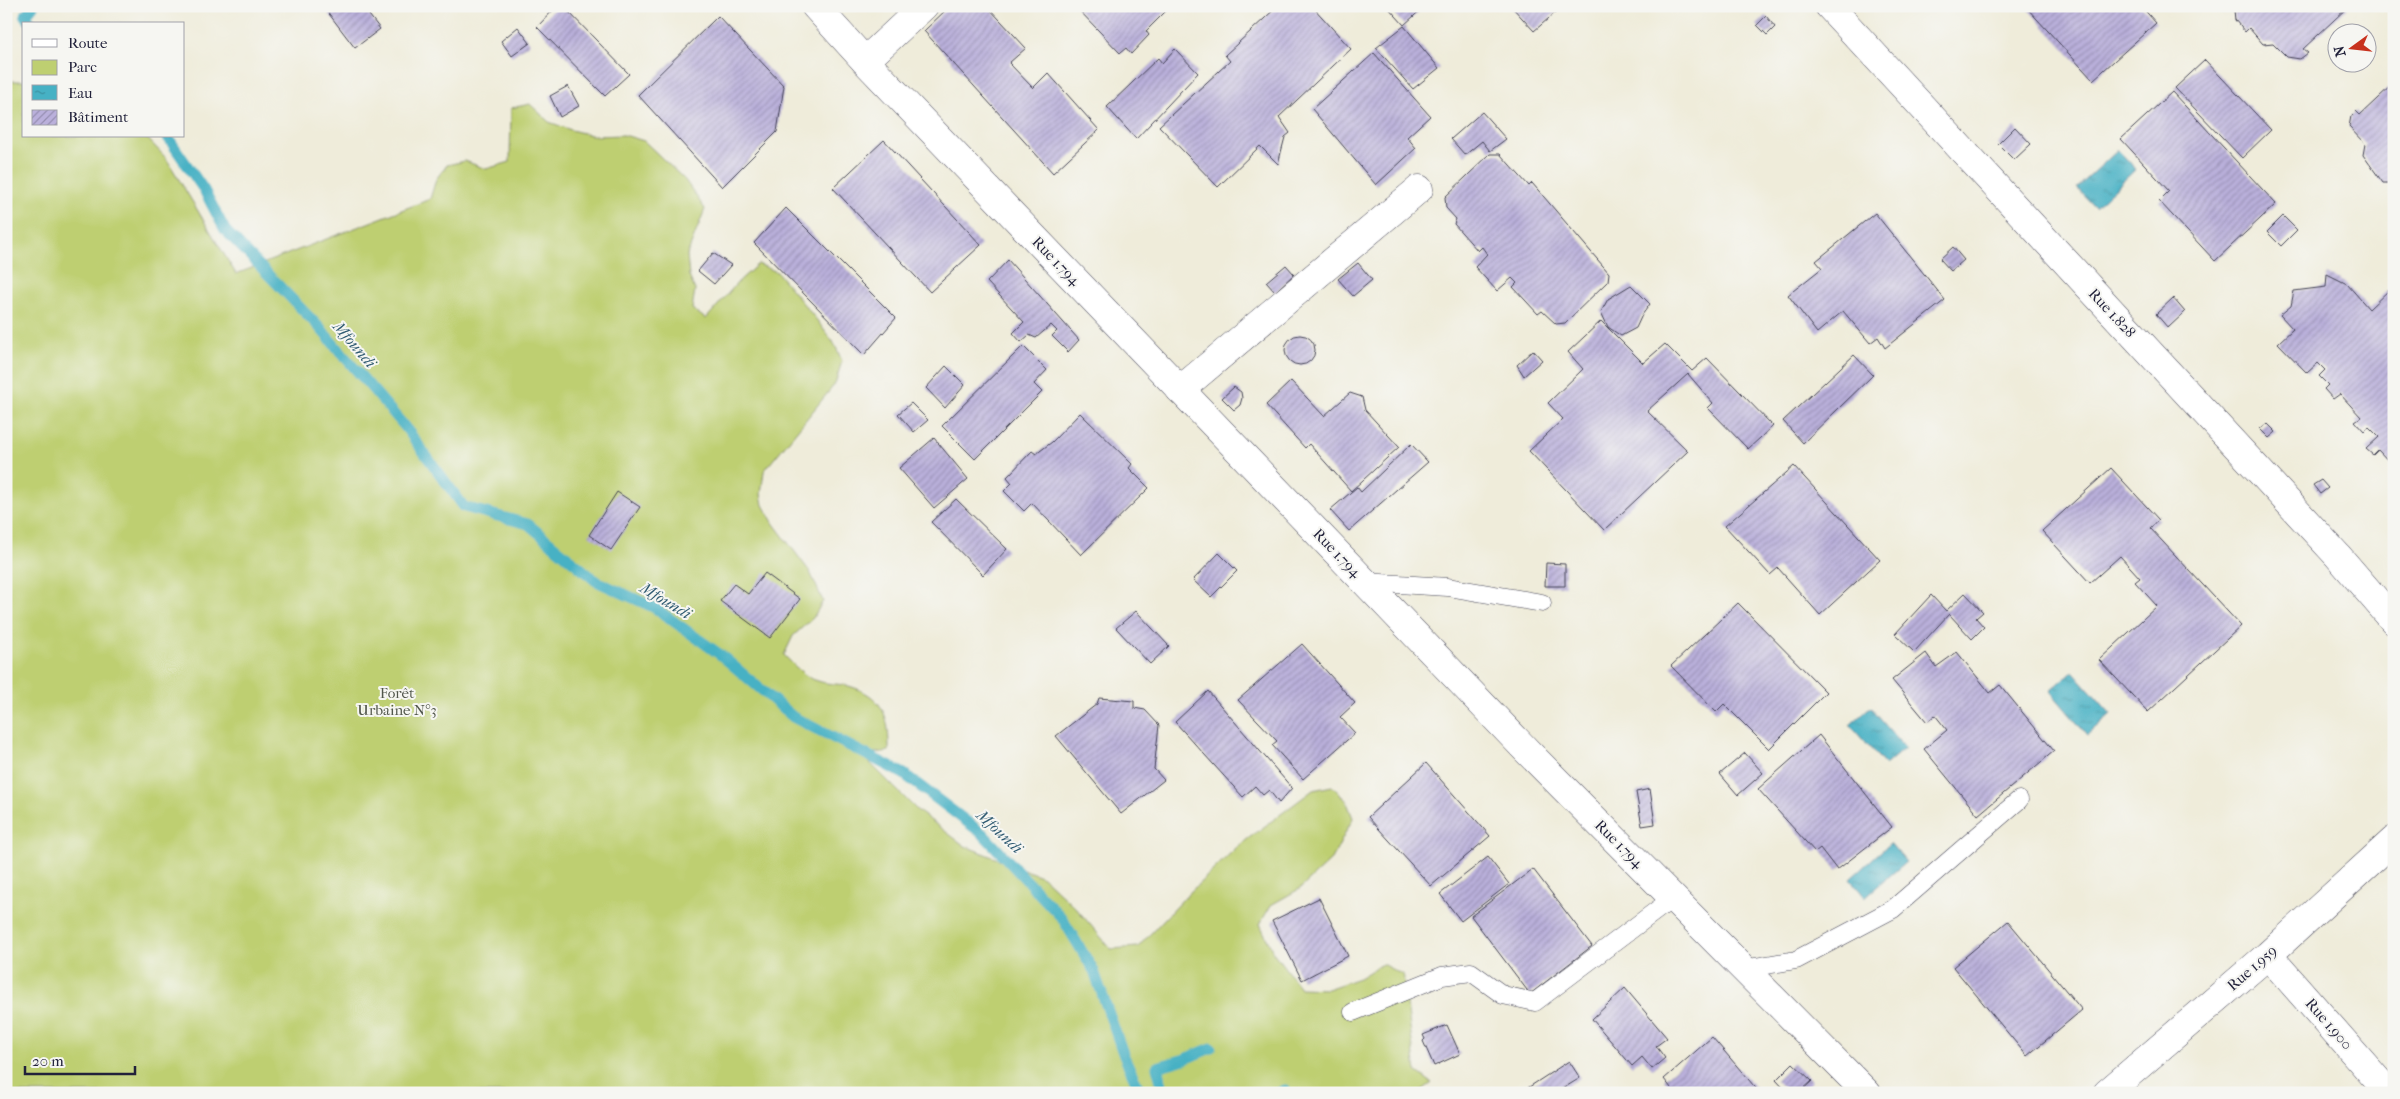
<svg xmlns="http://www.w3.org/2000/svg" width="2400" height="1099" font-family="'IM FELL French Canon',serif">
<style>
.green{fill:#becf71;stroke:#707856}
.water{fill:url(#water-ripples);stroke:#346a80}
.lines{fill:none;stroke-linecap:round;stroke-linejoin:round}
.stream{stroke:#46b1c4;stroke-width:11}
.building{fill:url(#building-hatch)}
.service-casing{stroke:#414053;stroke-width:19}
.minor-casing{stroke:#414053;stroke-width:29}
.tertiary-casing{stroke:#414053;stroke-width:29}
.service{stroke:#fff;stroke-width:18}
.minor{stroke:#fff;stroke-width:28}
.tertiary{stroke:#fff;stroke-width:28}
.labels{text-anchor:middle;stroke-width:4;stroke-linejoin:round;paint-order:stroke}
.street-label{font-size:15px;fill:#22223b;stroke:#f6f6f2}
.park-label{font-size:15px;fill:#51564b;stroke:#f6f6f2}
.water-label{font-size:16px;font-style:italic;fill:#305b72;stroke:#f6f6f2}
</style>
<defs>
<pattern id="water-ripples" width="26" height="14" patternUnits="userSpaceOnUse" patternTransform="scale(1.25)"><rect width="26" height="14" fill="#46b1c4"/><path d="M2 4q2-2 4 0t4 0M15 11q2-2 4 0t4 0" fill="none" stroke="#3a90a0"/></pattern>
<pattern id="building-hatch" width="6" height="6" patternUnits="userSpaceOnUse" patternTransform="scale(1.25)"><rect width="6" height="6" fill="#bab0db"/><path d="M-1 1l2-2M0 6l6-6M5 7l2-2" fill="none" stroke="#978fb3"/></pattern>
</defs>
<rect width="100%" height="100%" fill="#f6f6f2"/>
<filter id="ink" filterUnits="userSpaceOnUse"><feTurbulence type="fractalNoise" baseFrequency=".02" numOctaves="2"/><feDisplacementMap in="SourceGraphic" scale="10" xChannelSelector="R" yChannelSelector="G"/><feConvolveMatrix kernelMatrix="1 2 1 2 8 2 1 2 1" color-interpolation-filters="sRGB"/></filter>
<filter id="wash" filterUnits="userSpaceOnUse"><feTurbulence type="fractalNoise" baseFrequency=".0096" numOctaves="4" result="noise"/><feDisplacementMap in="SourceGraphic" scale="20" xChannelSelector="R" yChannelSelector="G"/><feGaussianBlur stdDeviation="1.12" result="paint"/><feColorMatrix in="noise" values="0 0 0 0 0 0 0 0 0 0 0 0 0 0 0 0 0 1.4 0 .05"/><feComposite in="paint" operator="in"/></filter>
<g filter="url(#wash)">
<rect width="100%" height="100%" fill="#efecda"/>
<path class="green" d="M6,81H24V136H145L166,158L236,274L430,199L436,179L447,165L465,161L486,169L510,162L511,108L530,104L549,122L571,130L595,136L624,135L644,141L685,180L705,209L687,255L689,276L695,290L692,309L706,319L738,282L758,264L777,272L816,319L835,345L842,361L835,384L764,471L761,494L763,505L774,524L810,572L823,601L813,618L793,636L784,655C793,664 805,678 818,681C829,685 841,683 852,687C886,698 889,720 889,751L862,755L918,811L965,846L1043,877L1076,908L1111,949L1138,947L1181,901L1237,847L1313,790L1332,786L1346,800L1353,818L1332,859L1301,888L1271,905L1260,924L1273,952L1300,988L1327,989L1359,978L1382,964L1403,975L1416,1071L1432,1083L1418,1093H6Z"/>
<path class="water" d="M2118,150L2136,169L2095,207L2077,188Z
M2073,671L2111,714L2087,735L2050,691Z
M1870,707L1905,748L1885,765L1850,725Z
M1890,843L1906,862L1865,897L1850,879Z"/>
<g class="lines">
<path class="stream" d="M32,24L25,16L33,6
M167,136L204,190L225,230L319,327L406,428L464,507L528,524L596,581L655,608L722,656L793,717L904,774L983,834L1062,918L1094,971L1124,1056L1141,1093
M1164,1093L1157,1067L1185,1059L1211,1048
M1227,1093H1230
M1279,1093L1285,1090"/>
</g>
<g id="blocks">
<path class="building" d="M323,6H362L380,29L355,48Z
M557,6H563L629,74L605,96L537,27Z
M950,6H987L1026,48L1009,63L1033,88L1048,73L1099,130L1053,173L924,31Z
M1079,6H1171L1146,31L1149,35L1131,54L1126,48L1120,53L1077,8Z
M1278,6H1312L1351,49L1279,117L1290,133L1285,137L1278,164L1260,146L1218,187L1159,126L1230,61L1225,55Z
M1387,6H1425L1404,25Z
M1511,6H1563L1534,31Z
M2025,6H2141L2156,23L2093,80Z
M2239,6H2349L2303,49L2308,53L2300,59L2287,57L2273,43L2263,44L2249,28L2245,32L2235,20L2234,10Z
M718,16L784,86L777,132L722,187L638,95Z
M1766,16L1775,27L1767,35L1757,25Z
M1404,26L1439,68L1413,89L1376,48Z
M518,27L530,43L512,56L501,41Z
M1175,49L1198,73L1136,139L1107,107L1158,58L1162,63Z
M1374,53L1430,116L1407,137L1416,148L1376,185L1312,109Z
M2205,60L2271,130L2242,158L2175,88Z
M2394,83V183H2383L2363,155L2365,144L2349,127L2351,116L2356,111L2360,115Z
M568,86L579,106L560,117L550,96Z
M2172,92L2276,204L2215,261L2159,201L2169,191L2121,139Z
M1482,112L1506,139L1490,151L1482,141L1465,155L1451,139Z
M2015,127L2031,144L2014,160L1998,144Z
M884,140L981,245L930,292L833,188Z
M1490,154H1500L1529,186L1532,183L1609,273L1608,281L1565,323L1556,324L1542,311L1538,314L1513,287L1517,283L1512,278L1497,291L1475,267L1487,254L1482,247L1478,251L1454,224L1456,219L1446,208L1445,197Z
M786,208L896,318L864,355L754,243Z
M1875,213L1945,300L1885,348L1878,337L1870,343L1843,311L1817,333L1788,295L1822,268L1816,261Z
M2283,216L2297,230L2281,246L2267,232Z
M1953,247L1964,260L1951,271L1940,259Z
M713,253L731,265L714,284L698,271Z
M1008,260L1079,340L1068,352L1052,336L1057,331L1051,325L1036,338L1029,335L1021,342L1013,333L1024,322L987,282Z
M1358,263L1372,280L1353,296L1338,279Z
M1286,265L1294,274L1275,292L1266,282Z
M2327,274L2347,284L2369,309L2391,288L2394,291V340L2387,346L2394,353V467L2378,450L2373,455L2366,449L2379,437L2369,427L2364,431L2355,421L2361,417L2340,394L2333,399L2324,389L2328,385L2319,376L2325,370L2318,363L2307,373L2278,343L2293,329L2280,315L2291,306L2294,291L2326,287Z
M1631,285L1650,304L1642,315L1636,328L1621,336L1608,327L1601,312L1608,299Z
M2173,298L2185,312L2168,328L2156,314Z
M1601,321L1643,363L1665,344L1692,371L1707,358L1773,426L1748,449L1708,408L1713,403L1688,374L1647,411L1688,451L1604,530L1529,451L1563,419L1548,403L1583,369L1568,352Z
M1285 350a15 15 0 1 1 30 0a15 15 0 1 1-30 0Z
M1023,346L1047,370L1034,384L1042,392L975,459L942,426Z
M1533,350L1542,360L1524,376L1517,365Z
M1854,355L1873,375L1803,443L1783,421Z
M946,366L965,385L945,408L926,388Z
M1291,381L1324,416L1350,393L1362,397L1365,410L1399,447L1351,491L1309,444L1305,448L1266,405Z
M1234,387L1241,392L1242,398L1240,405L1234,410L1222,398Z
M911,403L928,420L914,432L898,414Z
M1080,413L1132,464L1129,468L1149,488L1081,555L1032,503L1024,511L1004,491L1012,483L1007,477L1032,451L1036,454L1052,442Z
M2267,423L2276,432L2269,438L2260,429Z
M934,438L968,479L934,508L899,468Z
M1411,444L1428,462L1349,531L1330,510L1357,487L1361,492Z
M1794,466L1880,560L1820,615L1778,568L1770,575L1725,526Z
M2111,468L2159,520L2150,528L2241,626L2148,712L2099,660L2157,606L2135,582L2140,578L2120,556L2090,583L2042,531Z
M2321,480L2328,488L2320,494L2313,485Z
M617,492L640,507L611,550L589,535Z
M956,499L1007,549L983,575L931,522Z
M1219,553L1237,571L1211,597L1193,580Z
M1546,563L1565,564V586H1545Z
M765,573L800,599L770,638L720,601L734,584L748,594Z
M1965,593L1983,612L1976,618L1984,627L1972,639L1949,614L1914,652L1895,634L1931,595L1946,611Z
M1738,603L1826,692L1769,749L1724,704L1716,712L1671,666Z
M1136,611L1169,646L1150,664L1116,628Z
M1302,644L1355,703L1340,717L1355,733L1303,779L1272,745L1277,741L1238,700Z
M1957,652L1990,693L2000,685L2054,751L1978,815L1924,749L1947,730L1935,715L1927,722L1892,680L1926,653L1936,667Z
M1208,691L1292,788L1279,803L1269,790L1263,795L1255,786L1243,797L1175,722Z
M1099,698L1134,701V708L1145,710L1159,725L1154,769L1164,780L1121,814L1056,736L1097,704Z
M1819,735L1892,827L1837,870L1820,848L1815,852L1758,789Z
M1745,753L1763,773L1738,795L1720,774Z
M1426,763L1490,836L1431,886L1368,817Z
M1650,789L1655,824L1642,826L1636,792Z
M1488,857L1509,884L1461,921L1440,894Z
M1533,869L1592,946L1530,994L1471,916Z
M1319,898L1348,956L1302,980L1272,921Z
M2008,921L2082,1010L2027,1056L1953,967Z
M1625,988L1667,1038L1656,1046L1665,1058L1652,1069L1642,1057L1632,1066L1592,1019Z
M1447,1025L1460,1054L1434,1066L1423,1041L1425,1039L1423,1035Z
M1712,1037L1760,1093H1675L1664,1079Z
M1569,1061L1580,1078L1559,1091L1560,1093H1528L1526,1089Z
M1793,1063L1812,1081L1799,1093H1788L1776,1080Z"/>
</g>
</g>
<g filter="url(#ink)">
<use href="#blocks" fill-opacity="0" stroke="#414053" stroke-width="1"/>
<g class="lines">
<defs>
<path id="service" d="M1364,582L1448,587L1542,603
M1743,969L1796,960L1893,909L2019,800
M1353,1012L1442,976L1471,972L1503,995L1535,1002L1673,898"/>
<path id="minor" d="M1829,6L2338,556L2394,621
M865,61L924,6
M1180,390L1419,189
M2268,955L2389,1093
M2107,1093L2268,955L2394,840"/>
<path id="tertiary" d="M815,6L865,61L1528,752L1867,1093"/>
</defs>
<use href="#service" class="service-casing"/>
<use href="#minor" class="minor-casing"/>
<use href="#tertiary" class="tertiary-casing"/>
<use href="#service" class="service"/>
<use href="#minor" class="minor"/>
<use href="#tertiary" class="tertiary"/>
</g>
</g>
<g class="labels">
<g class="street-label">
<text transform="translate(1056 261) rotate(46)" y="5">Rue 1.794</text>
<text transform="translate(2112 313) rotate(47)" y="5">Rue 1.828</text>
<text transform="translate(1337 553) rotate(46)" y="5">Rue 1.794</text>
<text transform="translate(1619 844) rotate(45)" y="5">Rue 1.794</text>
<text transform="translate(2252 968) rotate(-41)" y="5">Rue 1.959</text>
<text transform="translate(2329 1024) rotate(49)" y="5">Rue 1.900</text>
</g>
<g class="park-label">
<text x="397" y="698">Forêt<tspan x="397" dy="17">Urbaine N°3</tspan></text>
</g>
<g class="water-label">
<text transform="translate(355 344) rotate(49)" y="6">Mfoundi</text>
<text transform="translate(666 600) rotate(31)" y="6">Mfoundi</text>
<text transform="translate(1000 831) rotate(43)" y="6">Mfoundi</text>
</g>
</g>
<rect width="2400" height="1099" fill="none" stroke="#f6f6f2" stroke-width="25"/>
<rect x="22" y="22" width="162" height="115" fill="#f6f6f2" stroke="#a1a1a9"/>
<rect x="32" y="39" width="25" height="8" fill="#ffffff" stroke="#a1a1a9"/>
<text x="68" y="48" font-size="15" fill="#22223b">Route</text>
<rect x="32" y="60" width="25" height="15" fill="#becf71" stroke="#a1a1a9"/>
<text x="68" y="72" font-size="15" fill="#22223b">Parc</text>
<rect x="32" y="85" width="25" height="15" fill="url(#water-ripples)" stroke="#a1a1a9"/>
<text x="68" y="98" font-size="15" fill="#22223b">Eau</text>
<rect x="32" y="110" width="25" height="15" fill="url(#building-hatch)" stroke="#a1a1a9"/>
<text x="68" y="122" font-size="15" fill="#22223b">Bâtiment</text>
<g transform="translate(2352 48) rotate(255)"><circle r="24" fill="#f6f6f2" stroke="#a1a1a9"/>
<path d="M0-4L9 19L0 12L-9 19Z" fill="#c8321e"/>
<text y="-8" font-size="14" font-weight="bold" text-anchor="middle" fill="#22223b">N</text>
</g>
<path d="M25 1066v8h110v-8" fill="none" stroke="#22223b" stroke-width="2.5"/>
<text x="32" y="1066" font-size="15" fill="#22223b" stroke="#f6f6f2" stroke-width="4" paint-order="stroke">20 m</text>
</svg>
